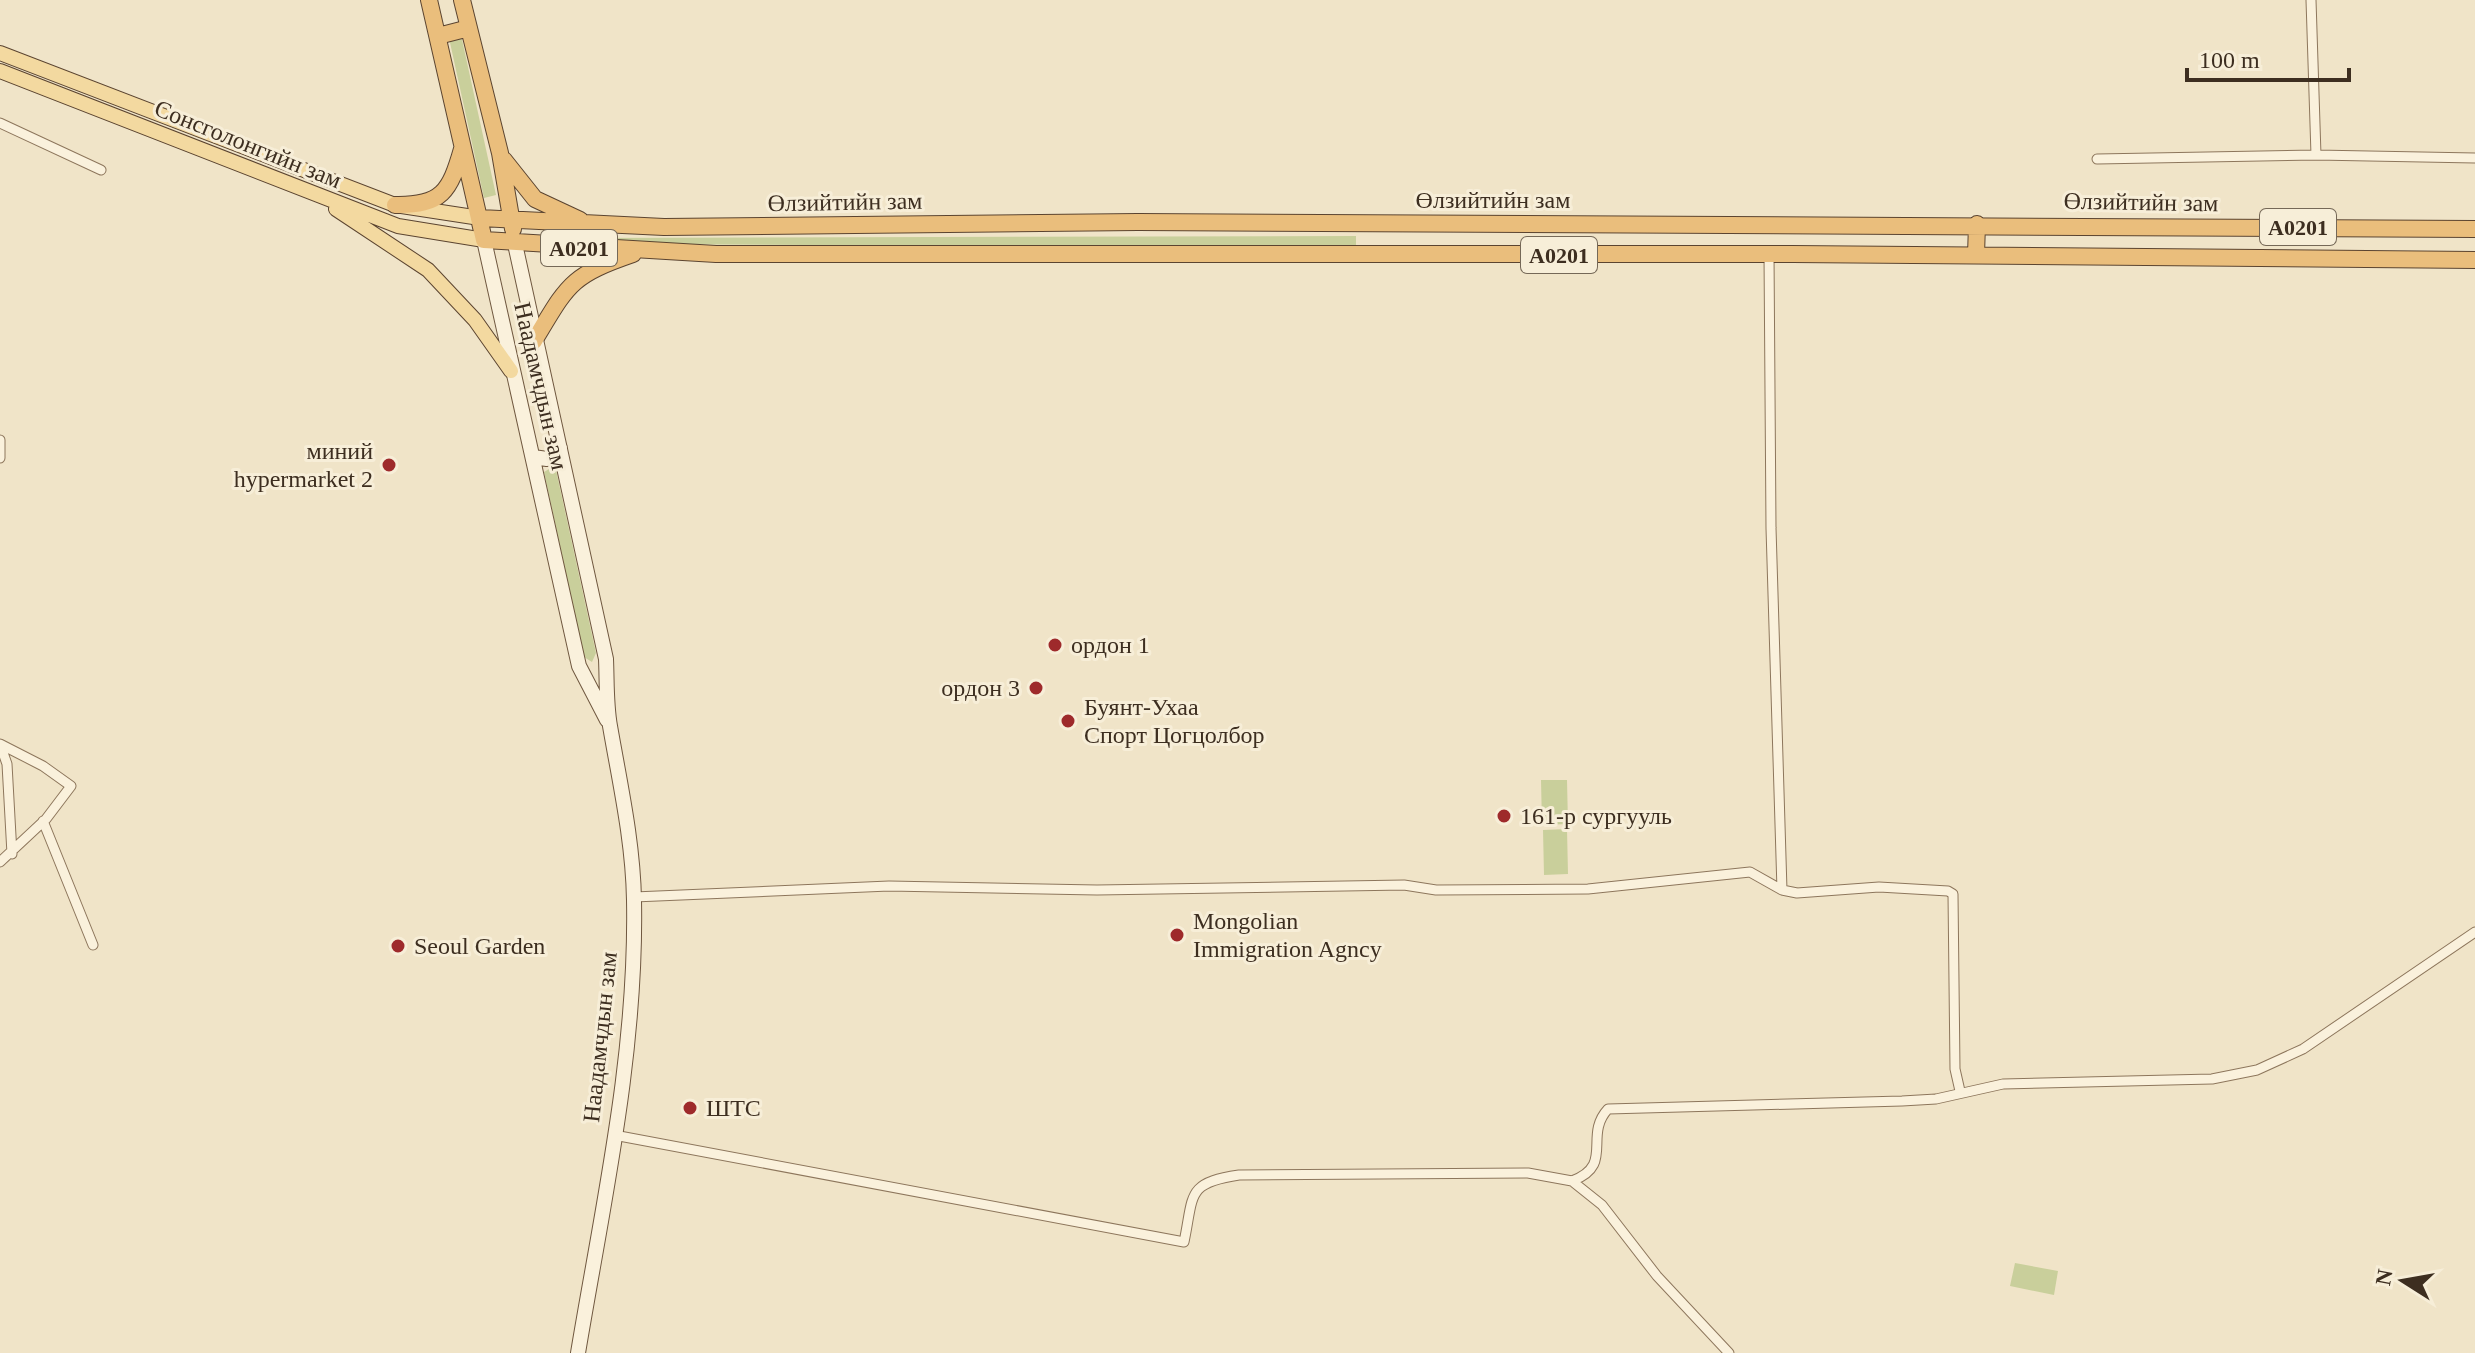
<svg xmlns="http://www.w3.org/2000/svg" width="2475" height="1353" font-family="Georgia,serif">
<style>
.green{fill:#c9cf9b}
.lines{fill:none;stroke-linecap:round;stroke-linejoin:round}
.minor-casing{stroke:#8d765c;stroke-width:11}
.secondary-casing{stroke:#6f573f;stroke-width:16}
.primary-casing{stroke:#5b4430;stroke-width:16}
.trunk-casing{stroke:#5b4430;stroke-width:18}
.minor{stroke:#faf1dc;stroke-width:9}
.secondary{stroke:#faf1dc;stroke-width:14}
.primary{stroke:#f3d9a0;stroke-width:14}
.trunk{stroke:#eabe7c;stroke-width:16}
.poi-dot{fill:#9e2a2b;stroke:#f7eed8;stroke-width:3}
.labels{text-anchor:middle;stroke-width:6;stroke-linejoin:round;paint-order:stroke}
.shield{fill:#f7eed8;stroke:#756857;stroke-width:2}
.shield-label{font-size:22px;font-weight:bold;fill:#3d2e20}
.street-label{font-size:24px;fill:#3d2e20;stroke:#f7eed8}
.poi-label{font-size:24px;fill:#3d2e20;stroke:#f7eed8;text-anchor:start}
</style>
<rect width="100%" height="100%" fill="#f0e4c8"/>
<path class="green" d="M461,35L496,195L484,198L449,38Z
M1356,236V248L613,244L577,238Z
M549,469L556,470L596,653L592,662L584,657L544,472Z
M1541,780H1567L1568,824L1542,825Z
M1567,829L1568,874L1544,875L1543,830Z
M2015,1263L2058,1271L2054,1295L2010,1286Z"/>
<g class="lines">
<defs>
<path id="minor" d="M2311,0L2316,155L2475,158
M0,123L101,170
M2097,159L2316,155
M1769,254L1771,528L1782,890
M0,440V458
M0,744L43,766L71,786L46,819L0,862
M0,744L7,764L12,854
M43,821L93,945
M634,897L889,886L1097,890L1404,885L1436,890L1588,889L1750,872L1782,890L1797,893L1879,887L1948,891L1953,894L1955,1069L1960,1091
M614,1135L1184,1242C1194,1194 1186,1183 1239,1175L1528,1173L1572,1181L1602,1205L1657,1276L1729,1353
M1572,1181C1615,1165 1583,1136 1608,1109L1902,1101L1936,1099L2003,1084L2212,1079L2257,1070L2303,1049L2475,932"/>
<path id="secondary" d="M484,240L579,666L607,720
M515,244L606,659C607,681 606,704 610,726C620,784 633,841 634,900C637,1053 603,1203 578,1353
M533,457L547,459L560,448"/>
<path id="primary" d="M0,53L395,205L480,218
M0,71L398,226L484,240
M336,209L428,270L475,320L511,371"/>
<path id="trunk" d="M429,0L484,240L716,254H1793L2475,260
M462,0L500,153L513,229
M438,36L469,28
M504,160L535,199L580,220
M395,205C442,206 450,191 462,149
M480,218L664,227L1138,222L2475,229
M1976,255L1977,224
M534,341C568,285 569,276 633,254"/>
</defs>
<use href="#minor" class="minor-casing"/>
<use href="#secondary" class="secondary-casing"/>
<use href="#primary" class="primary-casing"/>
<use href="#trunk" class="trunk-casing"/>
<use href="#minor" class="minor"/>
<use href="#secondary" class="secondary"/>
<use href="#primary" class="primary"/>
<use href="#trunk" class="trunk"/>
</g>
<g class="poi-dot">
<circle cx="389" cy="465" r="8"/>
<circle cx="1055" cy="645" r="8"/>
<circle cx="1036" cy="688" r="8"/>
<circle cx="1068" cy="721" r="8"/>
<circle cx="1504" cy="816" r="8"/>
<circle cx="1177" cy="935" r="8"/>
<circle cx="398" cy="946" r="8"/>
<circle cx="690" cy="1108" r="8"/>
</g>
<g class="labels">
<g class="shield">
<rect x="2260" y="209" width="76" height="36" rx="6"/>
<rect x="541" y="230" width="76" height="36" rx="6"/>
<rect x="1521" y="237" width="76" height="36" rx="6"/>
</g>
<g class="shield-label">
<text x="2298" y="235">A0201</text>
<text x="579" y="256">A0201</text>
<text x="1559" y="263">A0201</text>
</g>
<g class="street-label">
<text transform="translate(248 144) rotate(22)" y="8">Сонсголонгийн зам</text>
<text x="1493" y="208">Өлзийтийн зам</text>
<text transform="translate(845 202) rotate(-1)" y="8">Өлзийтийн зам</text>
<text transform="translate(2141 202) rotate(1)" y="8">Өлзийтийн зам</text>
<text transform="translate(541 386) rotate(77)" y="8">Наадамчдын зам</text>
<text transform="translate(600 1037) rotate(-84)" y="8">Наадамчдын зам</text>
</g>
<g class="poi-label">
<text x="373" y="459" text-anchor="end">миний<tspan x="373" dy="28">hypermarket 2</tspan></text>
<text x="1071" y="653">ордон 1</text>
<text x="1020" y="696" text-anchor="end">ордон 3</text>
<text x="1084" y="715">Буянт-Ухаа<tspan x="1084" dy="28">Спорт Цогцолбор</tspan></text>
<text x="1520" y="824">161-р сургууль</text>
<text x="1193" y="929">Mongolian<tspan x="1193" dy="28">Immigration Agncy</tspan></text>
<text x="414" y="954">Seoul Garden</text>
<text x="706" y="1116">ШТС</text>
</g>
</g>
<g transform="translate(2403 1281) rotate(281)" stroke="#f7eed8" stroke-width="6" paint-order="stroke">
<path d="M0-6L14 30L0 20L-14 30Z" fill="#3d2e20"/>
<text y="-12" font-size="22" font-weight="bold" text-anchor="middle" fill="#3d2e20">N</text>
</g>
<path d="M2187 68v12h162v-12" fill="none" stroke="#3d2e20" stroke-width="4"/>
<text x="2199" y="68" font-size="24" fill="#3d2e20" stroke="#f7eed8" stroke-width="6" paint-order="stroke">100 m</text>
</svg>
